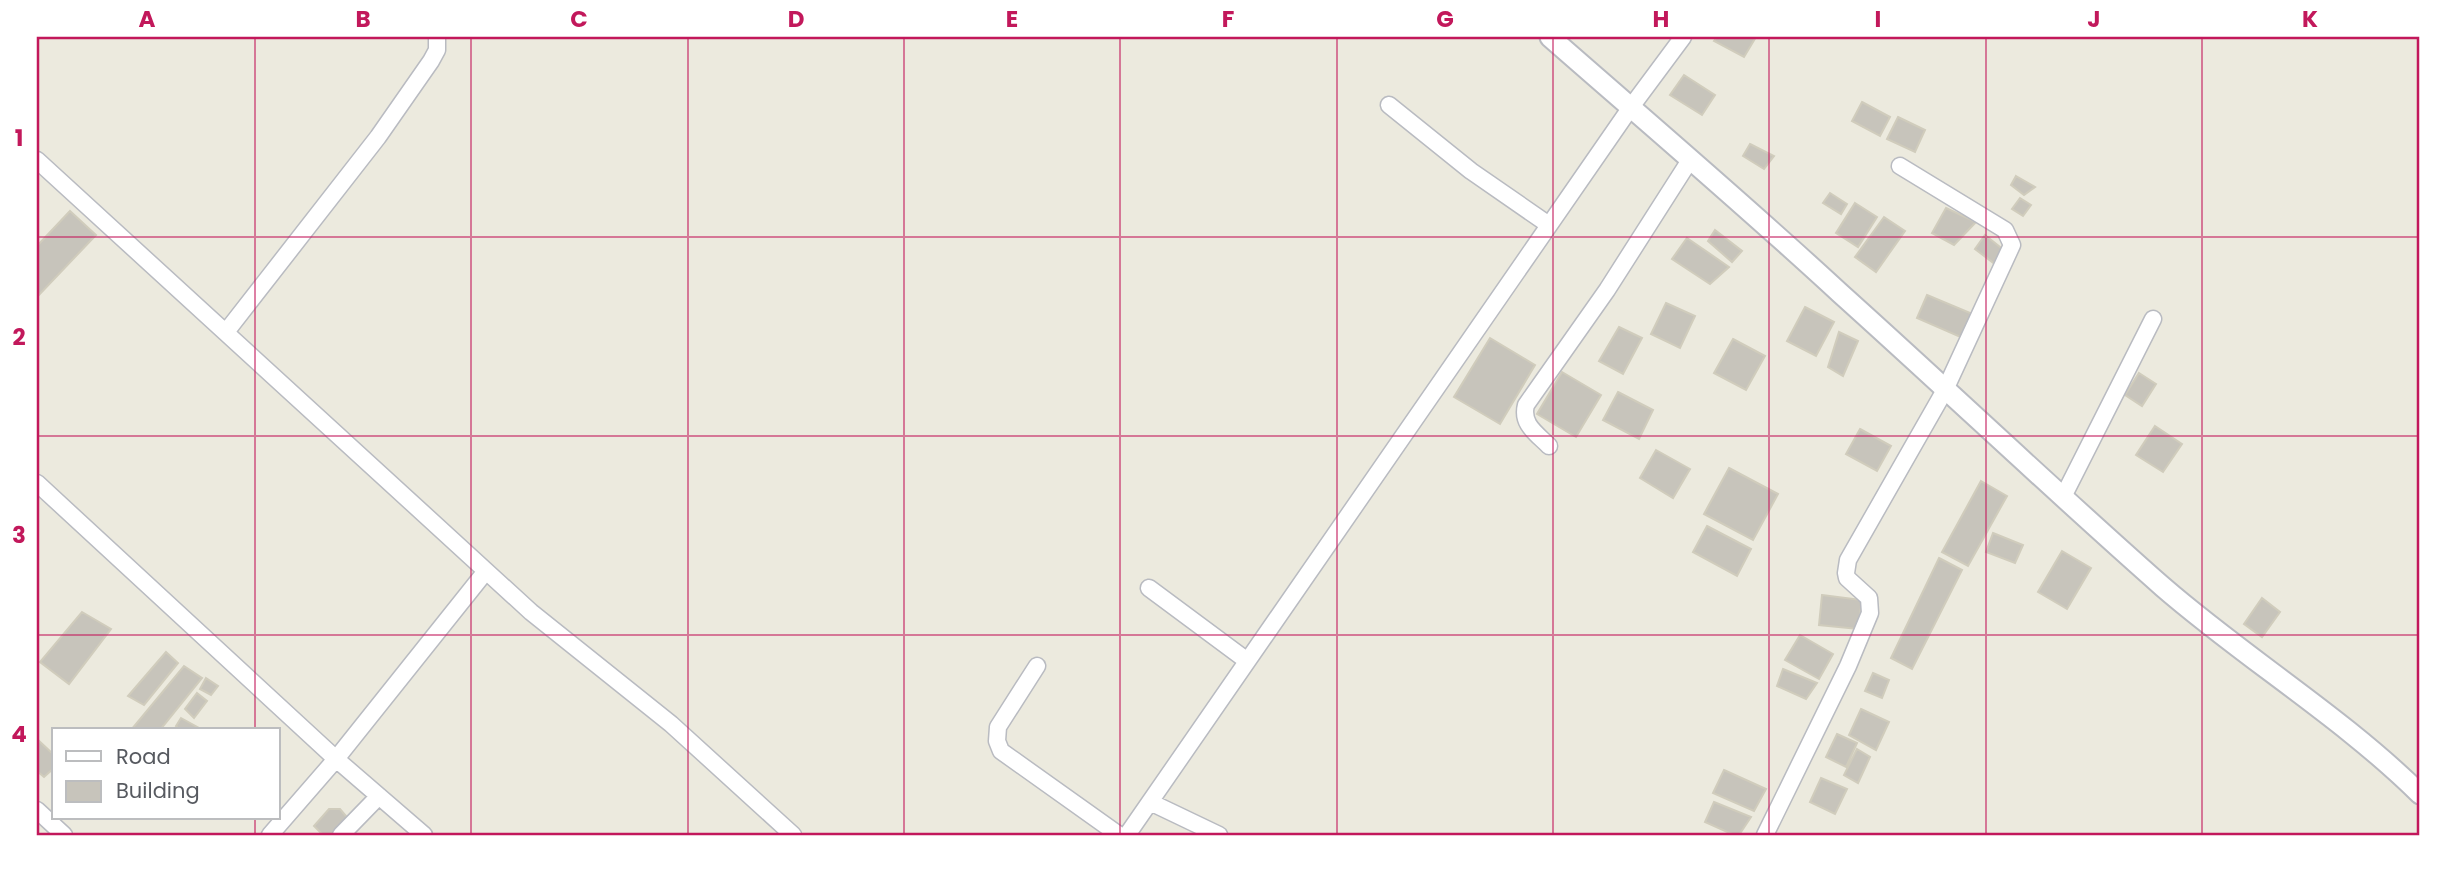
<svg xmlns="http://www.w3.org/2000/svg" width="2457" height="872" font-family="Poppins,sans-serif">
<style>
.building{fill:#c7c4bb;stroke:#d0ccbc;stroke-width:2}
.lines{fill:none;stroke-linecap:round;stroke-linejoin:round}
.minor-casing{stroke:#b9bbc1;stroke-width:19}
.tertiary-casing{stroke:#b9bbc1;stroke-width:23}
.minor{stroke:#fff;stroke-width:16}
.tertiary{stroke:#fff;stroke-width:19}
.grid{fill:none;stroke:#c2185b;stroke-width:2;stroke-opacity:0.55}
.neatline{fill:none;stroke:#c2185b;stroke-width:2.5}
.grid-label{font-size:23px;text-anchor:middle;font-weight:bold;fill:#c2185b}
</style>
<rect width="100%" height="100%" fill="#eceade"/>
<path class="building" d="M1717,37H1756L1744,57L1714,41Z
M1684,75L1715,95L1702,115L1670,95Z
M1862,102L1890,117L1880,136L1852,121Z
M1898,117L1925,130L1915,152L1887,139Z
M1750,144L1774,156L1764,169L1743,156Z
M2016,176L2035,187L2024,195L2011,185Z
M1830,193L1847,204L1841,214L1823,203Z
M2020,198L2031,205L2023,216L2012,209Z
M1855,203L1877,217L1858,247L1836,233Z
M1946,208L1976,222L1954,245L1932,233Z
M70,211L96,235L37,297V246Z
M1884,217L1905,231L1876,272L1855,257Z
M1715,230L1742,251L1732,262L1708,241Z
M1985,235L2005,251L1996,265L1975,249Z
M1687,238L1729,267L1710,284L1672,259Z
M1927,295L1975,315L1965,339L1917,318Z
M1666,303L1695,316L1680,348L1651,334Z
M1805,307L1834,322L1816,356L1787,341Z
M1619,327L1642,338L1623,374L1599,361Z
M1839,332L1858,341L1843,376L1828,367Z
M1490,338L1535,365L1500,424L1454,397Z
M1733,339L1765,356L1746,390L1714,373Z
M1562,372L1601,395L1576,437L1537,414Z
M2139,373L2156,384L2142,406L2125,395Z
M1618,392L1653,410L1639,439L1603,420Z
M2155,426L2182,444L2163,472L2136,455Z
M1860,429L1891,446L1877,471L1846,454Z
M1656,450L1690,469L1673,498L1640,478Z
M1729,468L1778,494L1753,540L1704,514Z
M1981,481L2007,496L1968,566L1942,552Z
M1707,526L1751,549L1737,576L1693,552Z
M1993,533L2023,545L2015,563L1986,552Z
M2062,551L2091,568L2067,609L2038,592Z
M1939,558L1962,570L1912,669L1891,658Z
M1822,595L1862,600L1858,629L1819,625Z
M2262,598L2280,612L2262,637L2244,624Z
M82,612L111,629L69,684L40,662Z
M1800,635L1833,654L1819,679L1785,660Z
M166,652L178,663L144,705L128,696Z
M184,666L202,678L160,730H131Z
M1783,669L1817,683L1806,699L1777,686Z
M1873,673L1889,680L1882,698L1865,691Z
M206,678L218,686L211,695L200,689Z
M197,693L207,701L194,718L185,709Z
M1861,709L1889,722L1876,750L1849,735Z
M181,718L199,728L197,730H180L176,726Z
M1837,734L1857,743L1846,767L1826,757Z
M37,739L54,755V768L44,777L37,771Z
M1857,749L1870,757L1858,783L1844,775Z
M1724,770L1766,789L1754,811L1713,793Z
M1821,778L1847,789L1835,814L1810,802Z
M1714,802L1751,817L1739,835H1734L1705,822Z
M329,809H340L351,822L336,835H323L314,826Z"/>
<g class="lines">
<defs>
<path id="minor" d="M1389,105L1471,171L1549,225
M37,160L531,612L671,724L793,835
M226,332L378,137L431,61L437,50V37
M1549,446C1536,433 1521,424 1526,405L1607,290L1690,160
M37,483L336,759L424,835
M2063,497L2153,319
M1149,588L1246,660
M1037,666L998,727L997,741L1001,751L1119,835
M1150,802L1219,835
M37,810L64,835
M270,835L336,759L486,571
M341,835L379,796
M1127,835L1631,107L1683,37
M1765,835L1848,666L1870,613L1869,598L1847,578L1846,573L1848,560L1945,390L2012,245L2005,230L1900,166"/>
<path id="tertiary" d="M1550,37C1647,122 1746,206 1841,294C1949,391 2054,491 2163,587C2246,659 2342,717 2420,794"/>
</defs>
<use href="#minor" class="minor-casing"/>
<use href="#tertiary" class="tertiary-casing"/>
<use href="#minor" class="minor"/>
<use href="#tertiary" class="tertiary"/>
</g>
<path class="grid" d="M255,37V730M471,37V835M688,37V835M904,37V835M1120,37V835M1337,37V835M1553,37V835M1769,37V835M1986,37V835M2202,37V835M37,237H2420M37,436H2420M37,635H2420M255,818V835"/>
<rect width="2457" height="872" fill="none" stroke="#ffffff" stroke-width="77"/>
<rect x="52" y="728" width="228" height="91" fill="#ffffff" stroke="#bcbdbf" stroke-width="2"/>
<rect x="66" y="751" width="35" height="10" fill="#ffffff" stroke="#bcbdbf" stroke-width="2"/>
<text x="116" y="764" font-size="21" fill="#575a60">Road</text>
<rect x="66" y="781" width="35" height="21" fill="#c7c4bb" stroke="#bcbdbf" stroke-width="2"/>
<text x="116" y="798" font-size="21" fill="#575a60">Building</text>
<rect x="38" y="38" width="2380" height="796" class="neatline"/>
<g class="grid-label">
<text x="147" y="27">A</text>
<text x="363" y="27">B</text>
<text x="579" y="27">C</text>
<text x="796" y="27">D</text>
<text x="1012" y="27">E</text>
<text x="1228" y="27">F</text>
<text x="1445" y="27">G</text>
<text x="1661" y="27">H</text>
<text x="1878" y="27">I</text>
<text x="2094" y="27">J</text>
<text x="2310" y="27">K</text>
<text x="19" y="146">1</text>
<text x="19" y="345">2</text>
<text x="19" y="543">3</text>
<text x="19" y="742">4</text>
</g>
</svg>
